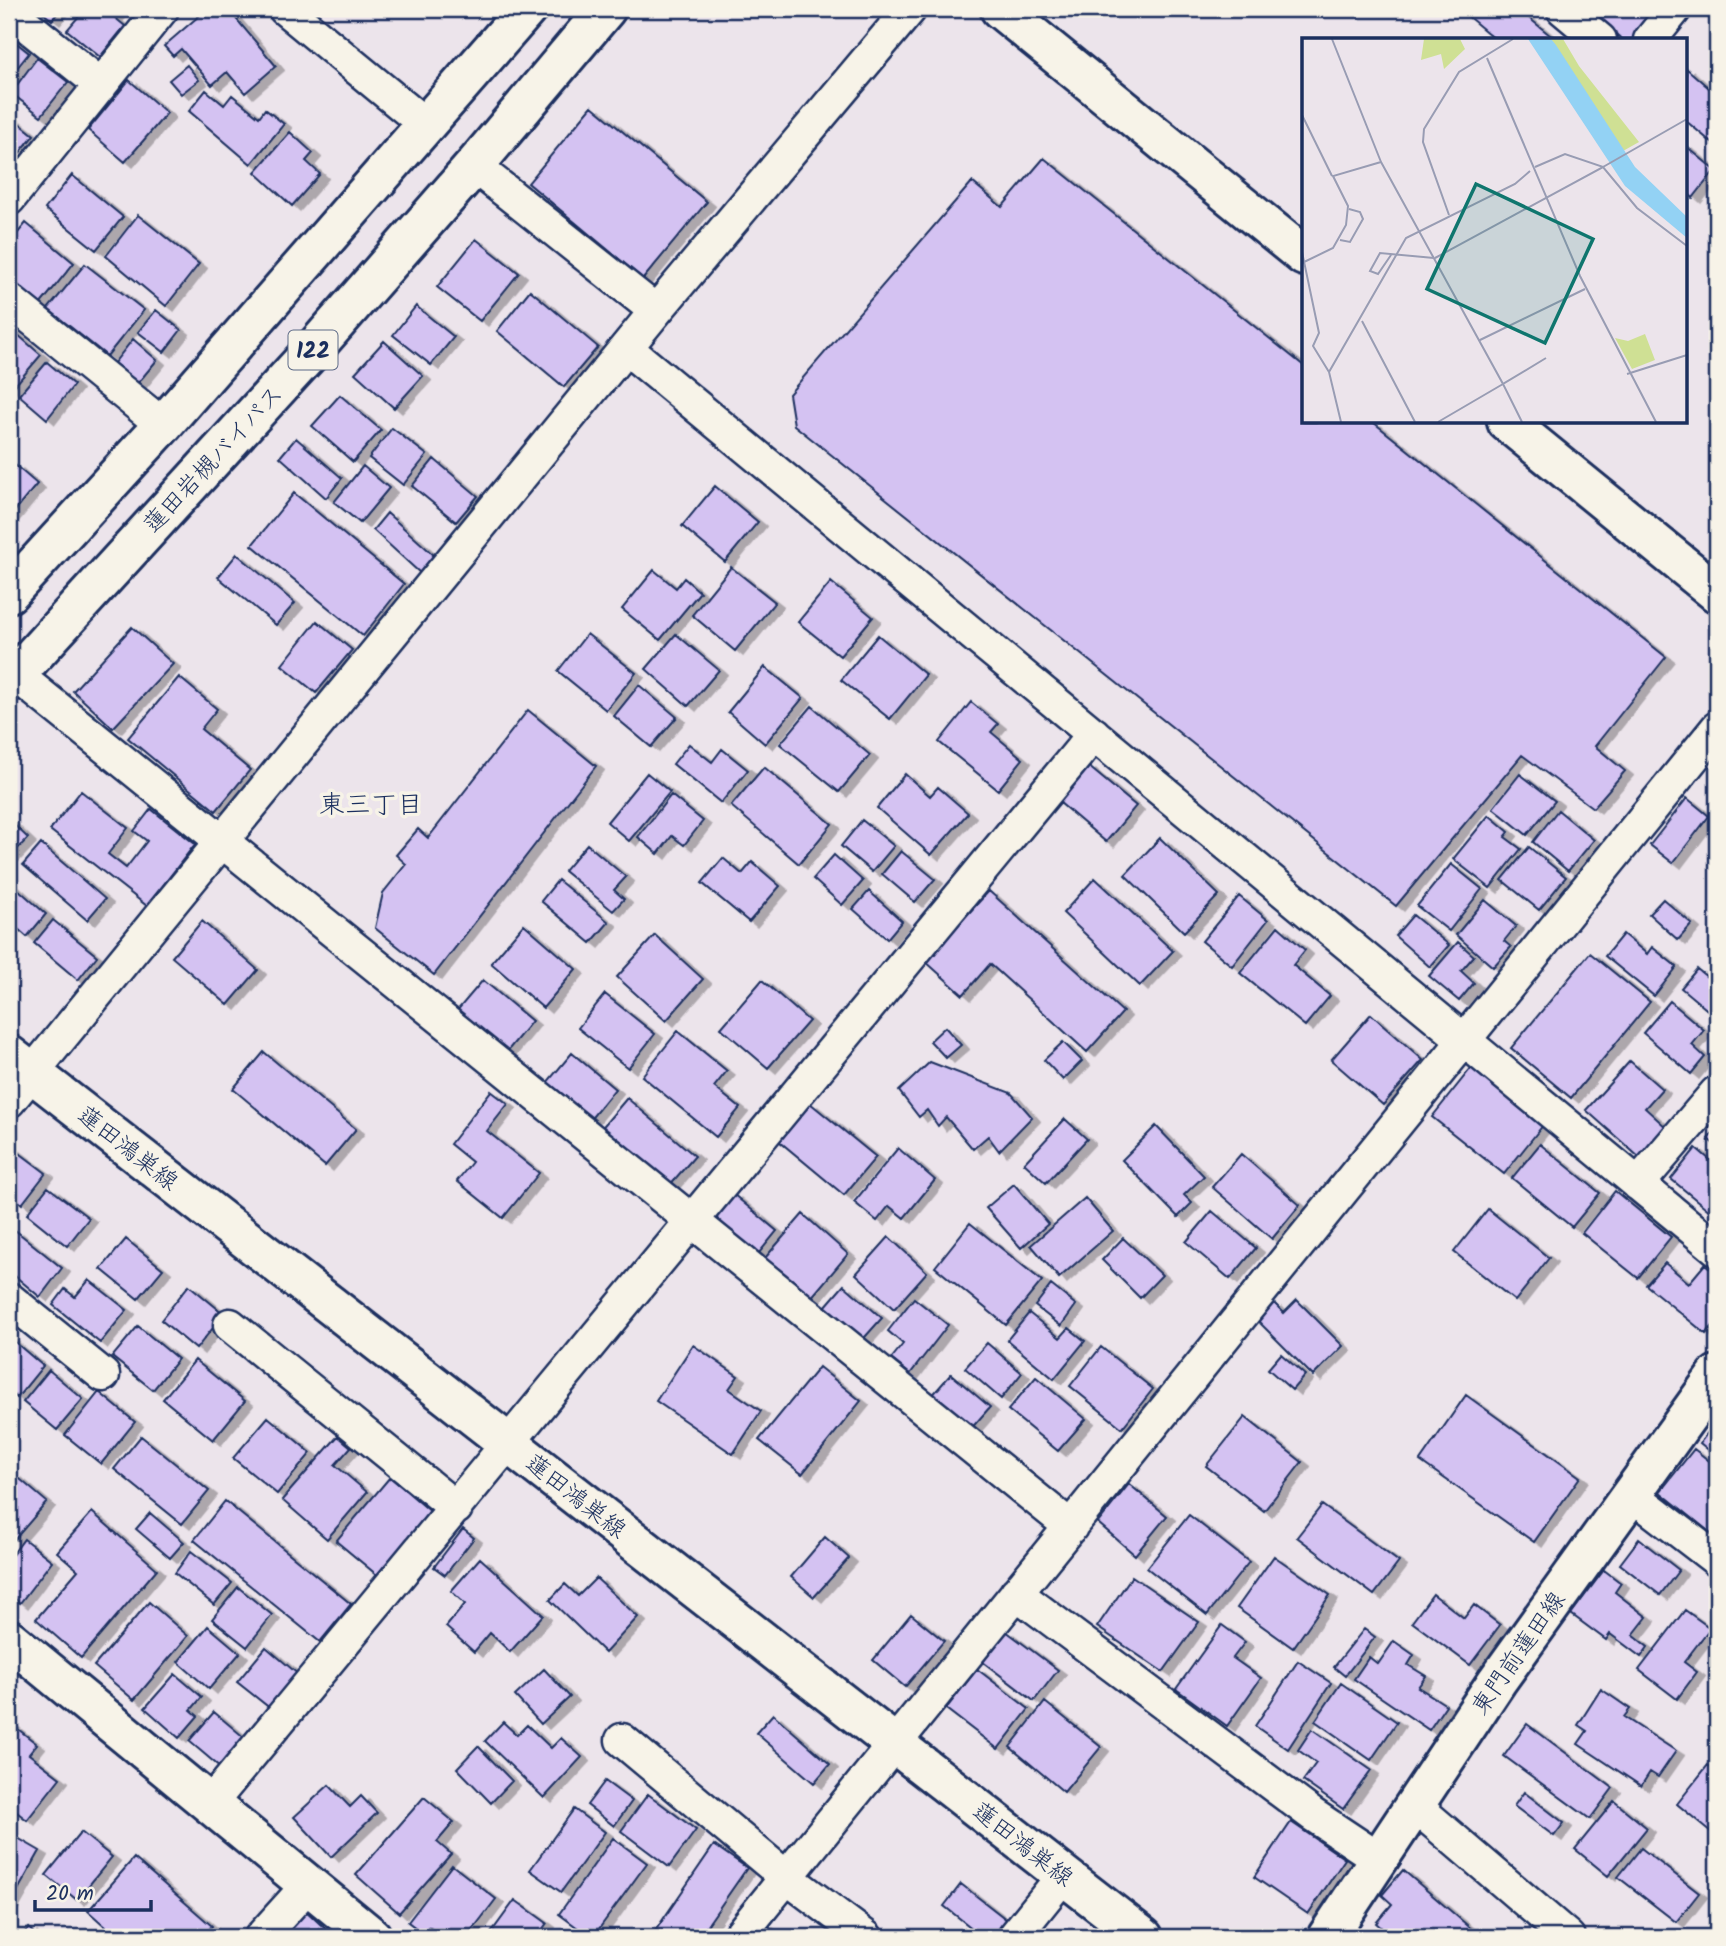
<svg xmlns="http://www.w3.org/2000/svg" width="1726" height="1946" font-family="Kalam,'Klee One',sans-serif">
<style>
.building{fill:#d4c2f2;stroke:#1b2f5e;stroke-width:2;filter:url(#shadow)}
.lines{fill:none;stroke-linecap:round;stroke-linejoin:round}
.minor-casing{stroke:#1b2f5e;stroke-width:37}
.tertiary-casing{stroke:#1b2f5e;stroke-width:44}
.secondary-casing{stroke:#1b2f5e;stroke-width:44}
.trunk-casing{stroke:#1b2f5e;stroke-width:44}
.minor{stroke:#f7f3e8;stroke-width:32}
.tertiary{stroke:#f7f3e8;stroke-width:38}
.secondary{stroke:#f7f3e8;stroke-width:38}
.trunk{stroke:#f7f3e8;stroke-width:38}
.labels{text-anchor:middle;stroke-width:7;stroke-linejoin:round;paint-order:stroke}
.shield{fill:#f7f3e8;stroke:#5d6a87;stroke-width:2}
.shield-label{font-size:23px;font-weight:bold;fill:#1b2f5e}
.street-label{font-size:24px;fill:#1b2f5e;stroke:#f7f3e8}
.neighbourhood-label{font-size:26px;fill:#1b2f5e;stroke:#f7f3e8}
.inset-road{fill:none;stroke:#989cb3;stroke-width:2}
.view{fill:#0f766e;fill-opacity:0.15;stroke:#0f766e;stroke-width:3.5}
.inset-edge{fill:none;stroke:#1b2f5e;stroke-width:3.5}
</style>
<defs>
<filter id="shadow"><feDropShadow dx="8" dy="4.5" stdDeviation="0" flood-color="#0004"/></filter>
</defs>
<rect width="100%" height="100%" fill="#ece4eb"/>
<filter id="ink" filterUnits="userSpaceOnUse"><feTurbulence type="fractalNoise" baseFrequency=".0143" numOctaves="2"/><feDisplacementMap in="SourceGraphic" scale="14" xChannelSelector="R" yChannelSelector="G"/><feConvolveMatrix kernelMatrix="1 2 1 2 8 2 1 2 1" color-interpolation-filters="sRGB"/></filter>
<g filter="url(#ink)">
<path class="building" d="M38,9H61L52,20Z
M85,9H121L114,17L125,26L100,57L67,30Z
M207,9H228L276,66L245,93L227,72L212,85L181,49L173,56L164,46Z
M1470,9H1518L1556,40H1496L1465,14Z
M1586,9H1660L1634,40H1623Z
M9,37L29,53L9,78Z
M37,58L68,82L41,116L11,93Z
M187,65L199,80L181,94L169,80Z
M1686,68L1717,95V147L1686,121Z
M129,80L167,113L125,162L88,130Z
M206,90L224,105L232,95L259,117L265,109L284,124L251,164L189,111Z
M592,106L707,202L643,279L528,183Z
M9,115L34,135L13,161L9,158Z
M290,132L313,153L306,161L320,174L292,206L255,172Z
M1686,146L1715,170L1693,198L1686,192Z
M1044,158L1304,366V422H1373L1666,657L1595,746L1625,771L1593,808L1522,755L1396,906L794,425L789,394L972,182L1002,207Z
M72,175L123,217L96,250L45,209Z
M138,215L199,264L166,306L106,256Z
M26,223L74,263L40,305L9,279V227L17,234Z
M476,239L519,273L480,321L437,287Z
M85,264L144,310L107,356L48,309Z
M530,290L598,347L564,387L497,331Z
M416,306L454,337L431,365L393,335Z
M156,310L181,330L164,352L138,332Z
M9,327L41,355L11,390L9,388Z
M133,339L157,360L138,383L114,363Z
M384,341L423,376L394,408L355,373Z
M47,362L74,385L47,419L19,395Z
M340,395L381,430L353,462L312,426Z
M392,428L427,455L403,485L369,458Z
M296,438L342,478L326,498L280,457Z
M434,459L478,496L456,522L412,486Z
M15,465L37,484L9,518V473Z
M363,466L389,488L360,523L334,502Z
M715,486L758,522L725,562L682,526Z
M294,493L404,584L363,636L252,545Z
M387,513L435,556L420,573L373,530Z
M237,554L295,603L276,625L218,577Z
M731,567L775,602L735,651L692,615Z
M654,570L676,588L684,578L700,592L660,640L622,609Z
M831,582L873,617L840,656L798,622Z
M317,621L352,650L316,693L282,665Z
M132,627L173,664L113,728L73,691Z
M587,634L636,673L606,710L558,671Z
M676,634L719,670L688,706L646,669Z
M878,635L926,675L890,719L841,680Z
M765,667L803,698L765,744L728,712Z
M179,677L217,709L201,729L250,770L216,811L128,738Z
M639,685L677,717L651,747L614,716Z
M971,702L998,724L991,732L1023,759L998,790L939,742Z
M812,706L870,755L839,792L780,744Z
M528,710L596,766L434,975L375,928L383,893L406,864L396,855L418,829L428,838Z
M689,744L712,762L722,749L748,770L721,803L673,764Z
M1088,766L1136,806L1106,842L1059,802Z
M764,767L832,824L799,864L731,806Z
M647,773L670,792L629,841L607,822Z
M905,774L930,796L938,787L968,813L931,855L877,808Z
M1520,774L1555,801L1527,835L1493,808Z
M81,791L128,828L108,854L126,868L147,841L134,831L151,809L195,844L147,906L50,830Z
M671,795L703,821L684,845L672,836L658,854L638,837Z
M1687,798L1709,816L1673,863L1650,845Z
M1558,810L1594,840L1568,871L1533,842Z
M1489,815L1509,832L1505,837L1521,849L1490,888L1453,859Z
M9,820L28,838L9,858Z
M862,820L894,846L872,872L841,846Z
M1160,838L1219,895L1184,932L1125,875Z
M41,844L105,899L87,920L23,865Z
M587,844L626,877L614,890L624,899L613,911L564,871Z
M1529,847L1566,877L1539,910L1502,880Z
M901,851L935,879L915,902L882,874Z
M834,855L863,881L842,905L813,879Z
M723,858L742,874L752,862L780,886L749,922L702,883Z
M1451,864L1482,889L1449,931L1417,906Z
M1095,878L1173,951L1140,986L1063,913Z
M558,880L609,922L591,943L541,901Z
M9,881L46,914L27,937L9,921Z
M869,891L902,921L887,939L853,909Z
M989,891L1123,1012L1087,1052L990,964L963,995L925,961Z
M1239,896L1268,920L1232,966L1202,941Z
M1663,899L1692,924L1678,940L1649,914Z
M1485,900L1516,926L1504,941L1511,947L1493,967L1456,935Z
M1413,915L1449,945L1430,967L1395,936Z
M53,920L97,956L78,980L34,943Z
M202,921L258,970L228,1005L172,957Z
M524,924L576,969L543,1008L491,963Z
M1278,926L1305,950L1293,965L1330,996L1305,1026L1240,973Z
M1623,934L1647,954L1652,947L1677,967L1654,996L1605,956Z
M655,935L703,979L666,1021L617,977Z
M1458,942L1474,956L1461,971L1474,983L1459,1001L1429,976Z
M1590,953L1650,1002L1571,1098L1511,1048Z
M1697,969L1712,981L1717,975V1018L1681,988Z
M483,980L532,1021L505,1054L455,1013Z
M762,980L809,1021L768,1068L721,1028Z
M605,994L655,1034L628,1068L578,1028Z
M1670,1001L1704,1030L1692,1045L1705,1057L1691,1074L1643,1033Z
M1371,1014L1423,1060L1383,1105L1331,1060Z
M945,1027L961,1045L946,1058L930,1041Z
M678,1031L727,1071L714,1087L740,1108L716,1137L642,1076Z
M1063,1042L1082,1061L1063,1080L1044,1060Z
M264,1052L356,1129L325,1166L233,1089Z
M572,1053L615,1089L589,1121L545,1085Z
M1630,1061L1662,1089L1645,1108L1667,1128L1640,1158L1586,1110Z
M930,1062L1011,1093L1032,1117L999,1151L988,1136L973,1149L946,1117L938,1126L927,1110L919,1117L899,1091Z
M1472,1067L1544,1124L1504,1174L1432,1117Z
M491,1091L508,1104L487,1131L539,1173L503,1218L457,1181L472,1162L450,1144Z
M627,1098L695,1156L668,1187L600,1130Z
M810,1103L876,1157L844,1195L779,1141Z
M1065,1119L1087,1139L1046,1183L1024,1163Z
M1156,1126L1204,1176L1184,1195L1192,1203L1178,1217L1122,1160Z
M1717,1128V1147L1708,1139Z
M1540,1144L1600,1193L1572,1227L1512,1178Z
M9,1145L46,1173L22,1204L9,1193Z
M898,1148L935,1180L904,1218L889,1206L877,1221L854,1202Z
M1696,1148L1717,1166V1217L1671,1179Z
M1241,1154L1300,1205L1272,1239L1212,1187Z
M1014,1184L1048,1224L1021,1248L986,1208Z
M48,1187L89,1218L67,1246L27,1214Z
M1615,1191L1671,1237L1638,1278L1582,1233Z
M733,1194L777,1231L754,1259L710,1222Z
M1085,1198L1113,1231L1059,1278L1031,1245Z
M1488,1209L1549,1258L1515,1301L1454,1252Z
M1212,1211L1256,1248L1230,1279L1186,1242Z
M803,1214L848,1254L805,1305L759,1265Z
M970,1223L1042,1281L1006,1325L935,1267Z
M15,1230L62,1268L40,1297L9,1271V1238Z
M889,1237L927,1272L894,1309L856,1274Z
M1123,1238L1162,1275L1140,1298L1102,1260Z
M126,1239L163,1269L138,1299L101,1269Z
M1665,1263L1689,1283L1705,1264L1717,1274V1321L1706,1334L1646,1285Z
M89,1280L127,1310L100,1343L53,1305L65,1289L75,1297Z
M189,1285L224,1314L196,1349L161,1320Z
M844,1285L882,1318L857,1346L819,1314Z
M1051,1285L1076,1305L1061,1326L1035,1306Z
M914,1298L948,1325L910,1374L891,1359L903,1344L888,1331Z
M1297,1300L1343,1346L1313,1376L1257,1320L1274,1303L1284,1313Z
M1029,1313L1060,1338L1069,1328L1085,1341L1054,1379L1007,1340Z
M138,1326L178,1359L153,1390L112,1357Z
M9,1337L43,1366L17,1398L9,1391Z
M987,1343L1022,1373L1001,1399L965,1368Z
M693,1345L738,1376L729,1389L761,1411L733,1454L656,1401Z
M1101,1347L1153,1389L1122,1428L1070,1386Z
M1281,1354L1305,1375L1292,1390L1268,1369Z
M195,1360L245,1401L213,1440L163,1399Z
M819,1367L861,1401L802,1474L759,1440Z
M49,1370L83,1399L57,1430L23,1402Z
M951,1374L990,1407L969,1431L930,1398Z
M1036,1377L1086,1419L1058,1451L1008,1410Z
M99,1392L135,1422L101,1464L65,1435Z
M1466,1395L1580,1477L1534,1542L1420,1461Z
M268,1417L311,1453L277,1494L233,1458Z
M1245,1417L1302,1462L1264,1511L1206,1466Z
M1717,1420V1457L1700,1443Z
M141,1436L209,1491L182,1524L114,1469Z
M338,1436L351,1447L335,1465L367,1492L327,1539L282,1500Z
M1694,1449L1717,1467V1538L1660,1492Z
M14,1474L47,1502L9,1546V1480Z
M390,1477L431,1512L377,1575L336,1541Z
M1129,1484L1167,1516L1135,1555L1098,1523Z
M225,1501L351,1604L320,1642L194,1540Z
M1322,1505L1399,1562L1374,1595L1297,1537Z
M92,1512L157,1569L81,1658L36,1619L78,1570L57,1552Z
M150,1513L184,1542L170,1558L136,1529Z
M1189,1515L1249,1562L1207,1615L1147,1568Z
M463,1529L474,1538L445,1575L434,1567Z
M825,1537L849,1558L814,1597L791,1577Z
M24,1539L52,1561L20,1603L9,1594V1559Z
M1639,1539L1679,1570L1660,1595L1620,1564Z
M191,1551L232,1583L214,1605L175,1573Z
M1274,1556L1330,1595L1293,1648L1237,1608Z
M480,1558L543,1615L510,1652L490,1633L474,1652L446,1627L465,1604L451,1591Z
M1604,1570L1621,1583L1615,1592L1647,1617L1633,1635L1648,1647L1641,1657L1610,1634L1606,1640L1571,1614Z
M1132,1576L1199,1622L1163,1672L1097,1627Z
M596,1578L638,1617L605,1653L550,1600L565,1584L578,1596Z
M238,1587L272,1615L247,1647L212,1619Z
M1433,1594L1464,1618L1474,1605L1500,1625L1470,1665L1412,1622Z
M149,1602L188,1636L134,1700L94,1666Z
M1685,1610L1710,1628L1684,1662L1697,1672L1677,1699L1639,1670Z
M911,1614L944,1641L905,1687L873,1660Z
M1222,1625L1245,1642L1233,1658L1261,1678L1227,1726L1176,1689Z
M208,1626L240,1653L209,1689L178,1662Z
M1364,1629L1375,1637L1345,1676L1334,1667Z
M1006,1631L1058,1670L1034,1701L983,1662Z
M1394,1641L1414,1655L1408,1665L1426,1676L1418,1687L1446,1705L1429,1730L1354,1679L1369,1657L1378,1664Z
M266,1647L299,1675L271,1709L237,1682Z
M1298,1661L1331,1683L1288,1749L1255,1726Z
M544,1669L570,1697L541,1724L515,1696Z
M977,1669L1029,1709L998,1749L946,1709Z
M175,1674L202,1697L191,1710L198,1716L179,1738L145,1708Z
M1341,1683L1397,1722L1371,1760L1315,1721Z
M1601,1689L1630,1709L1624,1717L1676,1751L1658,1777L1650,1772L1641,1786L1578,1744L1587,1731L1578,1725Z
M1045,1702L1101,1747L1064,1792L1010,1747Z
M214,1712L246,1739L221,1768L189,1741Z
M773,1714L830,1764L814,1783L756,1733Z
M9,1722L37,1744L29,1754L60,1778L27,1820L9,1806Z
M503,1722L517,1735L527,1725L551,1748L561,1738L582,1757L544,1798L485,1741Z
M1527,1724L1613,1788L1590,1819L1504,1756Z
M1312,1729L1371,1770L1343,1809L1303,1781L1316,1763L1298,1750Z
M478,1746L512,1781L491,1803L457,1768Z
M1708,1765L1717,1772V1837L1677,1804Z
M605,1781L632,1801L614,1826L587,1805Z
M329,1785L350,1807L361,1796L377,1813L331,1857L294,1817Z
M1524,1792L1564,1823L1554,1836L1514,1806Z
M648,1794L696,1830L669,1867L621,1831Z
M424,1797L454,1822L437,1842L451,1854L399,1913L356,1875Z
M1614,1801L1647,1828L1608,1876L1575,1849Z
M574,1809L605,1832L561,1892L530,1870Z
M1291,1822L1345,1859L1308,1914L1254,1877Z
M81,1832L112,1857L77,1900L46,1875Z
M9,1833L40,1851L9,1906Z
M613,1838L647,1863L593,1937H590L559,1914Z
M714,1845L747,1868L699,1937H651Z
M1641,1848L1699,1893L1676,1922L1618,1877Z
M134,1858L212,1926L202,1937H117L88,1911Z
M452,1865L496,1899L467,1937H442L429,1927L424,1934L408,1922Z
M1403,1870L1481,1937H1436L1430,1932L1426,1937H1392L1376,1923L1392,1904L1382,1895Z
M961,1884L1007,1920L993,1937H983L944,1906Z
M515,1900L547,1923L537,1937H488Z
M304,1909L334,1937H278Z
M765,1924L781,1937H755Z
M29,1928L37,1937H20Z"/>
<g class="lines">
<defs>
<path id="minor" d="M285,9L427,126
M1563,9L1600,40
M9,11L101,85
M1650,40L1675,9
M474,166L656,311
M9,199L162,9
M9,300L163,425
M626,348L1717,1249
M15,674L1071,1527
M9,1101L656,311L910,9
M1638,1184L1716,1093
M9,1299L103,1375
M230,1325L456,1508
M1631,1494L1717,1560
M1016,1593L1313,1815L1379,1859
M622,1740L786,1877L866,1937
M210,1804L1094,734
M1415,1806L1568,1937
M261,1937L309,1884
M738,1937L1717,728
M1014,1937L1063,1876"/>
<path id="tertiary" d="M1000,9L1304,256
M1507,422L1717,593
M9,1639L372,1937"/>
<path id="secondary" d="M9,1055L1143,1937
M1327,1937L1497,1681L1717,1375"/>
<path id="trunk" d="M9,593L163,425L527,9
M9,682L311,352L474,166L606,9"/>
</defs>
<use href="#minor" class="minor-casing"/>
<use href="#tertiary" class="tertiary-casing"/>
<use href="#secondary" class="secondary-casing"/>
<use href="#trunk" class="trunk-casing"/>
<use href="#minor" class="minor"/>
<use href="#tertiary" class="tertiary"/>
<use href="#secondary" class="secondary"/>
<use href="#trunk" class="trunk"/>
</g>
</g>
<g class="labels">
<rect class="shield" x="288.5" y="330.5" width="49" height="39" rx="5"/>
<g class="shield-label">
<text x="313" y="358">122</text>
</g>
<g class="street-label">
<text transform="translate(213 459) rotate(-47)" y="8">蓮田岩槻バイパス</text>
<text transform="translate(128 1148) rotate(38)" y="8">蓮田鴻巣線</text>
<text transform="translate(576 1496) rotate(38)" y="8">蓮田鴻巣線</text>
<text transform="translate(1518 1653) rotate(-55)" y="8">東門前蓮田線</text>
<text transform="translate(1023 1844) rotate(38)" y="8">蓮田鴻巣線</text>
</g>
<g class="neighbourhood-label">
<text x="371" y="813">東三丁目</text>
</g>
</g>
<g transform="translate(1302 38)">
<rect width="385" height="385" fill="#ece4eb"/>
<path d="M122,1H158L163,11L142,31L139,16L119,22ZM249,1H261L277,28L337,104L321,113ZM343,296L353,322L330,331L313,300L326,303Z" fill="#cfe094"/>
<path d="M226,1H249L254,7L333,129L385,179V200L323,148Z" fill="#93d2f4"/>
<path class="inset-road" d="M30,1L79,124M185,20L278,238L354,384M0,77L30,138M233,129L263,116L301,129L385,81M147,177L121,104L122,91L157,34L211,1M38,202L48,204L61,181L58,174L47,171M0,214L17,295L11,308L27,334M89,217L76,236L68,233L78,215L132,220M133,220L301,129L335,170L385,208M0,225L31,210L44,187L46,168L31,138L79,124L201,346L136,384M60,283L113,384M178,302L283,251M325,336L385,317M39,384L27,334L104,200L213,146L228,133M220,384L201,346L244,320"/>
<path class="view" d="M174,146L291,201L243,305L125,251Z"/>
<rect width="385" height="385" class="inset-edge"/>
</g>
<rect width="1726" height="1946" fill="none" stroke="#f7f3e8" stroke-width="35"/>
<rect x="18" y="18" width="1691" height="1911" fill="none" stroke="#1b2f5e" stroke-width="2.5" filter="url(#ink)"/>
<path d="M35 1900v10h116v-10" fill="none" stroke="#1b2f5e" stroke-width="3.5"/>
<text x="46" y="1900" font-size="21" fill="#1b2f5e" stroke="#f7f3e8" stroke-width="5" paint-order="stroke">20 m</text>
</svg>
